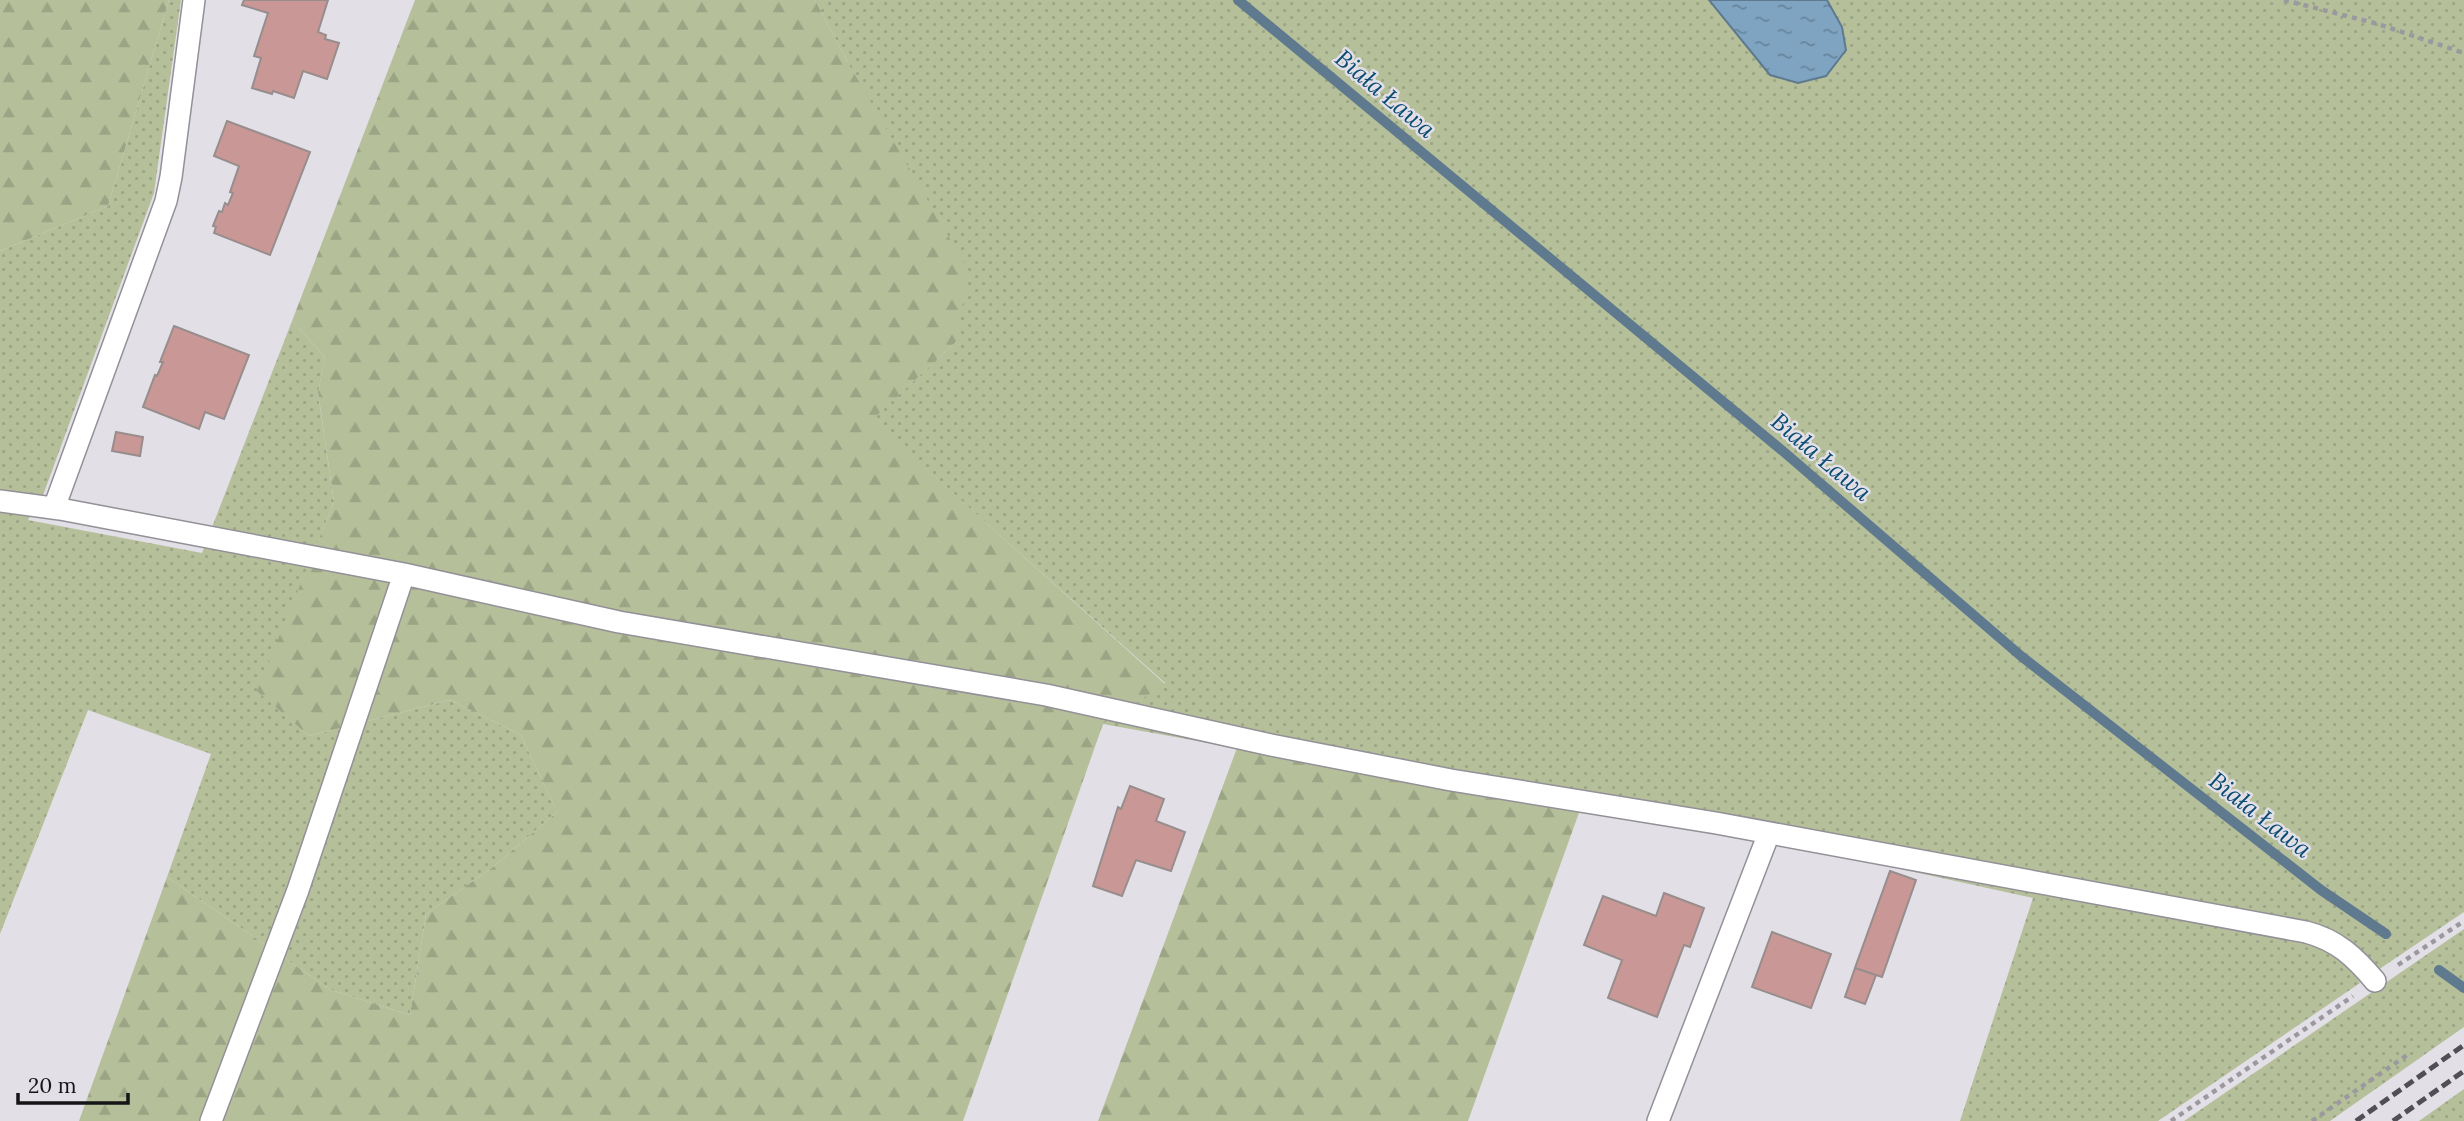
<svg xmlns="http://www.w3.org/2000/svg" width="2464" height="1121" font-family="Lora,serif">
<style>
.grass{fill:url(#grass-dots)}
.forest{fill:url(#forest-firs)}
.water{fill:url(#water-ripples);stroke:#5f798e;stroke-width:2}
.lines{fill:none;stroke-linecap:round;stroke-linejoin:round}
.stream{stroke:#5f798e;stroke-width:10}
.building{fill:#c99896;stroke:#968d8c;stroke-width:2}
.lane-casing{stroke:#939098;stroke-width:24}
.path{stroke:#9b999f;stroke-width:4.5;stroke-dasharray:5 5;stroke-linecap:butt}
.lane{stroke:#fff;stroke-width:21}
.rail{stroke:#514f54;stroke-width:5;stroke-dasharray:10 5;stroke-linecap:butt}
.labels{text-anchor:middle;stroke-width:5;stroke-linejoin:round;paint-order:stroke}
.water-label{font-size:24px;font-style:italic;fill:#0a4b72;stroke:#e2dfe7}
</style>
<defs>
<pattern id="grass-dots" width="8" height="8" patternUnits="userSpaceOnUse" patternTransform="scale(1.75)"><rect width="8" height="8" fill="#b5c09a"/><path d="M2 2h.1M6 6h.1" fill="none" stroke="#9ba484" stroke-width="1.8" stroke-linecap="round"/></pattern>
<pattern id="forest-firs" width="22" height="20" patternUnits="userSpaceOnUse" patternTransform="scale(1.75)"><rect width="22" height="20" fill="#b5c09a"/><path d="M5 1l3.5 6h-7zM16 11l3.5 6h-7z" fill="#9ba484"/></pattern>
<pattern id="water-ripples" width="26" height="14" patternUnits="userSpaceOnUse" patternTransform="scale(1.75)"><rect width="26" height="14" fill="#7fa4c1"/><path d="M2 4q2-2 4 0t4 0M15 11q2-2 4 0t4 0" fill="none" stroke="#67849c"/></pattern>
</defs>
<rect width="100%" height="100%" fill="#e2dfe7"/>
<path class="grass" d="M169,0H181L154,193L42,498L28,520L202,553L292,321L325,357L318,393L334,502L258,691L309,736L450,700L521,735L557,812L493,867L426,914L410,1015L331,990L167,877L211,754L88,710L0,934V251L108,206Z
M815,0H2464V912L2378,970L2358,948L2342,958L2357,976L2360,983L2158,1121H1960L2033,898L1777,842L1580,810L1103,724L1165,683L871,420L957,341L847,61Z
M2464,929V1027L2330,1121H2184Z
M2464,1089V1121H2419Z"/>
<path class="forest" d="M0,0H169L108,206L0,251Z
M415,0H815L847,61L968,270L957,341L872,420L1165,684L1103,724L963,1121H79L167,877L331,990L410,1015L426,914L493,867L557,812L521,735L450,700L309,736L257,691L334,502L318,392L325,357L292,321Z
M1237,748L1580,810L1468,1121H1098Z"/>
<path class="water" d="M1709,0H1827L1842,27L1846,50L1826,76L1798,83L1770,75Z"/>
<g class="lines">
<path class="stream" d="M1238,0L1784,452L2021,656L2321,890L2386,934
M2439,970L2464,988"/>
</g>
<path class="building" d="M244,0H328L318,32L326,35L325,39L339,43L327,79L303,71L294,98L273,91L272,94L252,88L261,58L254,56L268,13L242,5Z
M227,121L310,152L270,255L214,233L216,227L213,226L219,211L222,212L225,203L228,205L233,193L230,192L239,166L214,156Z
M174,326L249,355L224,419L205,412L199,429L143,407L155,375L157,376L163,362H160Z
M116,432L143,437L140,456L112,451Z
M1130,786L1164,799L1156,821L1185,832L1171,871L1136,860L1122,896L1093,886L1118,807L1121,809Z
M1890,871L1916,880L1882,977L1855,968Z
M1664,893L1704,908L1690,947L1684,945L1657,1017L1608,998L1622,960L1584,945L1603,896L1656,916Z
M1772,932L1831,954L1811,1008L1752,987Z
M1855,968L1876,975L1865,1004L1845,997Z"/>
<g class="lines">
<defs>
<path id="lane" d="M0,501L60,509L404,574L298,890L211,1121
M54,508L166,201L171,177L194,0
M404,574L619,622L1046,695L1271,745L1451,780L1716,823L2306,932C2337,940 2355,957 2375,981
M1658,1121L1769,833"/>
</defs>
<use href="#lane" class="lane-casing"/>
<path class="path" d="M2284,0L2378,24L2464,53
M2398,965L2464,921
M2171,1121L2353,996
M2312,1121L2410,1053"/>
<use href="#lane" class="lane"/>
<path class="rail" d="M2356,1121L2464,1045
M2393,1121L2464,1071"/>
</g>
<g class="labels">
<g class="water-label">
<text transform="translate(1385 94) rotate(40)" y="8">Biała Ława</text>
<text transform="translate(1821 457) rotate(40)" y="8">Biała Ława</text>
<text transform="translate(2260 815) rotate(38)" y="8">Biała Ława</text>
</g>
</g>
<path d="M18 1093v10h110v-10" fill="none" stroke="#151417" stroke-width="3.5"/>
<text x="28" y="1093" font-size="21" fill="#151417" stroke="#e2dfe7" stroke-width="5" paint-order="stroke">20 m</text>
</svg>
